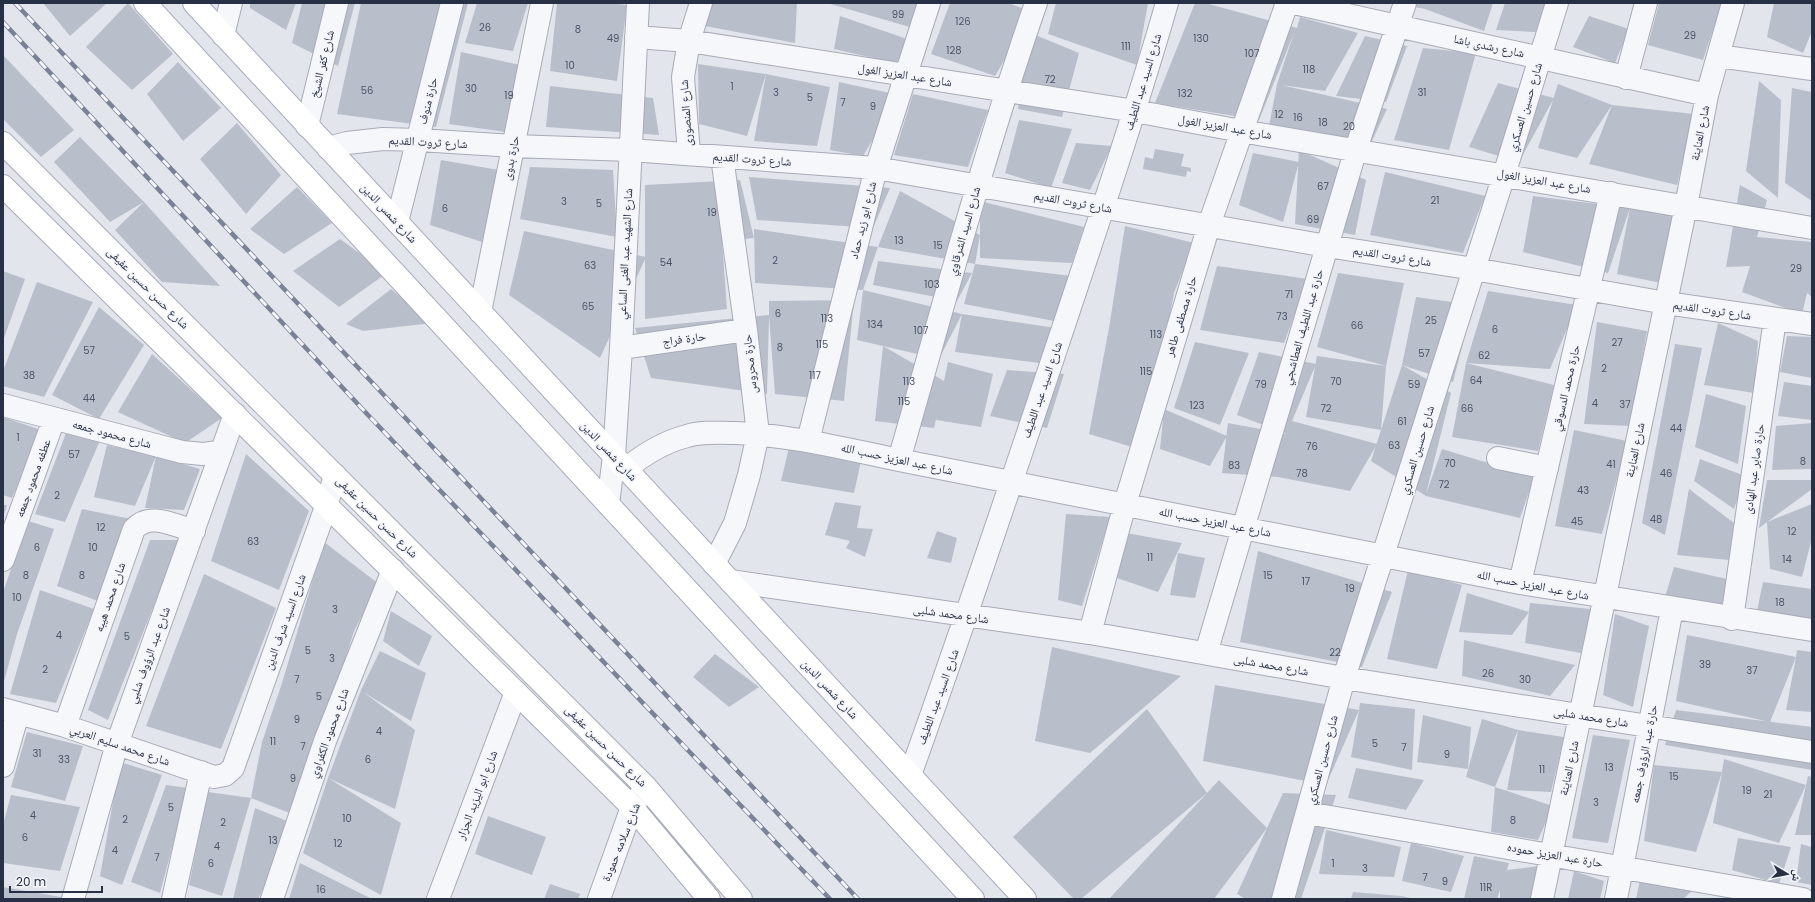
<svg xmlns="http://www.w3.org/2000/svg" width="1815" height="902" font-family="Poppins,'Noto Naskh Arabic',sans-serif">
<style>
.building{fill:#b9becb}
.lines{fill:none;stroke-linecap:round;stroke-linejoin:round}
.street-casing{stroke:#a7abb7;stroke-width:24}
.secondary-casing{stroke:#a7abb7;stroke-width:24}
.street{stroke:#f6f7fa;stroke-width:22}
.secondary{stroke:#fff;stroke-width:22}
.rail-casing{stroke:#7a8297;stroke-width:4.5}
.rail{stroke:#f3f5f9;stroke-width:3;stroke-dasharray:9;stroke-linecap:butt}
.labels{text-anchor:middle;stroke-width:3.5;stroke-linejoin:round;paint-order:stroke}
.number-label{font-size:10px;fill:#4c5467}
.street-label{font-size:12px;fill:#283046;stroke:#f3f5f9}
</style>
<rect width="100%" height="100%" fill="#e3e5ec"/>
<path class="building" d="M43,3H107L70,36Z
M128,3L173,54L132,90L86,47Z
M250,3H296L286,30L250,8Z
M302,3H355L338,66L292,43Z
M361,3H468L436,127L337,114Z
M477,3H528L513,51L465,43Z
M557,3H609L627,5L617,81L550,71Z
M713,3H797L795,43L705,26Z
M827,3H920L913,28Z
M950,3H1008L1033,12L995,76L931,54Z
M1056,3H1148L1137,65L1048,34Z
M1195,3H1205L1297,28L1300,17L1358,33L1325,91L1281,85L1387,109L1371,143L1269,126L1277,84L1294,33L1259,120L1155,103Z
M1392,3H1493L1484,31L1425,9Z
M1505,3H1547L1536,32L1496,30Z
M1659,3H1722L1703,60L1648,45Z
M1774,3H1812V31L1803,53L1767,37Z
M840,16L916,42L895,63L834,49Z
M1589,16L1629,29L1615,63L1573,47Z
M1026,31L1079,53L1062,117L1018,109Z
M1365,36L1407,46L1386,102L1336,96Z
M1423,48L1476,53L1449,150L1394,140Z
M461,52L529,67L506,132L449,124Z
M3,55L74,130L41,157L3,119Z
M178,62L221,108L183,141L147,94Z
M698,64L766,74L830,87L817,146L754,141L766,74L747,136L699,124Z
M1759,81L1781,100L1778,198L1746,171Z
M839,82L899,95L863,156L830,150Z
M1498,83L1554,98L1519,162L1469,147Z
M1558,84L1612,105L1577,158L1538,148Z
M550,86L653,98L659,135L546,127Z
M1792,88L1812,92V201L1785,183Z
M913,94L988,110L968,167L894,155Z
M1612,105L1694,114L1677,185L1589,164Z
M1019,120L1072,129L1051,188L1005,173Z
M237,123L281,175L246,214L200,159Z
M80,137L144,202L220,286L162,282L115,230L144,202L110,222L54,162Z
M1076,143L1112,146L1090,190L1062,183Z
M1155,149L1184,154L1181,166L1191,168V172L1187,171L1186,177L1143,169L1145,157L1153,159Z
M1299,150L1366,180L1355,235L1295,224Z
M1253,153L1299,162L1283,222L1239,205Z
M441,160L499,170L482,242L430,225Z
M530,167L613,170L617,237L520,219Z
M1385,172L1485,196L1463,253L1370,235Z
M749,177L890,188L873,228L757,220Z
M740,180L754,238L722,241L727,309L645,319V185Z
M1740,185L1767,200L1757,237L1812,242V297L1807,293L1802,314L1742,292L1750,266L1726,267Z
M297,187L332,223L284,254L250,229Z
M900,191L980,235V201L1084,227L1072,263L980,258V235L975,264L878,247L863,290L755,283L754,229L878,247Z
M1533,196L1630,208L1608,273L1523,252Z
M1630,208L1680,217L1666,284L1617,274Z
M1125,226L1194,243L1174,293L1167,331L1139,449L1089,434L1109,328Z
M524,231L646,257L600,358L509,295Z
M340,239L387,273L339,307L293,271Z
M878,261L972,273L957,301L873,285Z
M975,264L1071,276L1054,321L964,304Z
M1217,266L1308,279L1284,343L1200,330Z
M3,271L25,279L3,341Z
M1338,273L1404,283L1386,366L1317,347Z
M37,282L93,302L44,397L3,386V371Z
M391,289L432,323L363,331L346,324Z
M863,290L962,314L939,359L857,340Z
M1488,291L1577,305L1550,369L1466,363Z
M1416,297L1473,305L1453,382L1402,365Z
M854,300L844,401L775,394L769,316L767,394L651,378L635,328L769,315V301Z
M99,307L144,345L99,419L52,395Z
M962,314L1062,329L1039,363L955,352Z
M1597,322L1647,331L1630,426L1584,424Z
M1718,323L1758,341L1754,393L1704,385Z
M1787,336L1812,337V378L1780,372Z
M1195,342L1249,353L1220,425L1174,408Z
M1675,344L1702,348L1665,535L1642,523Z
M883,346L944,381L948,362L993,374L981,427L936,420L938,411L934,428L875,421Z
M1259,352L1316,364L1292,421L1377,444L1350,491L1278,477L1222,473L1228,423L1287,434L1237,415Z
M152,354L222,418L185,443L118,412Z
M1317,356L1386,366L1381,430L1402,365L1451,393L1426,494L1442,449L1534,477L1520,518L1426,496L1371,461L1381,430L1306,417Z
M1466,363L1554,385L1538,451L1452,437Z
M1007,370L1064,374L1047,428L990,416Z
M1784,382L1812,386V420L1778,416Z
M1706,394L1746,406L1738,464L1695,447Z
M1164,409L1227,436L1210,466L1160,449Z
M3,417L41,430L12,498L3,495Z
M1812,423V469L1772,470L1776,426Z
M1574,430L1627,441L1602,534L1555,526Z
M66,433L101,438L65,522L35,514Z
M791,439L863,452L854,493L781,481Z
M107,445L156,456L200,469L184,510L145,508L156,456L135,506L94,497Z
M246,454L309,511L279,590L211,561Z
M1700,459L1745,476L1734,509L1694,481Z
M1767,480H1812V489L1759,528Z
M1689,489L1734,523L1729,560L1677,555Z
M835,502L861,506L857,528L873,529L865,557L846,548L850,541L825,535Z
M1812,504V538L1802,577L1770,569L1767,522Z
M3,505H7L3,518Z
M82,509L131,519L98,601L57,586Z
M1066,514L1110,517L1082,606L1058,600Z
M28,521L54,529L17,634L3,685V592Z
M937,531L957,538L951,563L927,558Z
M1126,533L1182,543L1158,592L1117,578Z
M150,540H180L108,720L88,710Z
M324,542L379,584L354,631L336,689L300,817L251,798L262,742L282,683Z
M1258,551L1392,592L1362,667L1240,642Z
M1178,553L1205,558L1195,598L1170,595Z
M1674,567L1727,579L1722,605L1665,597Z
M1408,570L1462,585L1437,669L1387,659Z
M204,574L276,608L221,749L146,726Z
M1763,582L1812,589V619L1757,611Z
M40,590L94,609L56,703L10,694Z
M1467,593L1529,612L1512,635L1459,632Z
M1530,603L1591,609L1581,653L1525,643Z
M391,611L432,636L419,666L383,641Z
M1615,614L1649,626L1633,707L1603,695Z
M1687,635L1796,657L1797,650L1812,652V712L1786,710L1796,657L1770,722L1676,701Z
M1464,640L1575,665L1550,696L1462,676Z
M1052,647L1181,676L1090,753L1035,741Z
M380,651L426,673L411,721L363,692L415,730L395,809L328,778L401,823L381,895L303,853L328,778L361,690Z
M715,654L759,687L729,707L693,677Z
M1215,685L1359,710L1360,703L1415,709L1412,770L1351,757L1359,710L1326,785L1203,761Z
M1147,709L1207,793L1219,780L1267,828L1214,899H1109L1207,793L1081,899H1074L1013,837Z
M1676,710L1812,727V770L1665,745Z
M1423,715L1471,727L1468,769L1417,762Z
M1482,719L1518,730L1564,737L1551,792L1507,790L1518,730L1495,787L1466,777Z
M27,732L83,746L65,801L11,787Z
M1593,735L1630,740L1608,843L1572,838Z
M1724,759L1806,785L1779,843L1713,823L1722,772L1696,852L1644,841L1654,765L1722,772Z
M120,762L162,775L122,885L100,876Z
M1356,768L1424,780L1406,810L1348,798Z
M1808,776L1812,777V835H1795Z
M166,785L188,788L160,893L131,882Z
M1495,787L1553,806L1538,840L1491,832Z
M208,792L251,798L222,896L189,885Z
M1283,793L1336,795L1301,899H1246L1237,894Z
M11,795L80,807L60,871L3,863V825Z
M255,808L297,825L258,899H233Z
M488,816L546,837L532,875L475,854Z
M1326,830L1401,847L1394,877L1319,874Z
M1738,838L1791,847L1779,884L1732,870Z
M1411,843L1464,856L1451,892L1402,881Z
M1801,844L1812,847V885L1796,882Z
M1474,856L1509,863L1507,870L1540,866L1530,899H1500V890L1497,899H1464Z
M300,863L372,899H289Z
M1574,871L1604,881L1600,899H1568Z
M1640,880L1692,891L1683,899H1636Z
M550,884L580,894L578,899H544Z
M3,887L67,898V899H3Z
M1353,892L1401,896L1410,898L1400,899L1401,896L1399,899H1351Z"/>
<g class="lines">
<defs>
<path id="street" d="M1294,3L1707,95
M223,35L231,3
M636,37L689,41L1135,111L1241,131L1812,228
M1718,56L1812,69
M1626,78L1646,3
M307,126L337,3
M328,148L347,143L383,139L419,140L513,146L630,150L876,168L1327,246L1474,269L1666,303L1812,324
M689,154L683,77L689,41L701,3
M397,222L452,3
M480,312L542,3
M621,348L746,330
M3,405L182,452L203,454L222,451
M808,441L876,168L929,3
M1498,458L1547,468
M899,460C943,307 984,153 1036,3
M626,469C644,454 664,442 687,436C702,431 719,433 735,433C791,435 845,449 899,460L1520,583L1812,630
M608,504L614,456L621,348L638,3
M3,560L54,419
M714,564L735,523L749,475L758,434L746,330L722,157
M730,581L1090,633L1344,678L1812,752
M1520,583L1611,193
M1732,619L1775,319
M1090,633L1125,504L1209,225L1287,3
M1206,653L1356,149L1405,3
M3,709L65,726L214,777L225,775L233,768L327,504L335,475
M65,726L134,529C150,511 175,526 194,531
M3,766L18,713
M910,775C958,642 1003,507 1048,373C1089,250 1131,127 1167,3
M1307,813L1803,899
M73,899L117,744L235,414
M173,899L201,772
M272,899L325,741L393,570
M438,899L516,692
M599,899L632,807L642,793
M1283,899L1344,678L1504,175L1557,3
M1542,899L1686,206L1707,95L1733,3
M1616,899L1672,609"/>
<path id="secondary" d="M145,3L973,899
M194,3L1025,899
M3,143L646,787L741,899
M3,186L632,807L709,899"/>
</defs>
<use href="#street" class="street-casing"/>
<use href="#secondary" class="secondary-casing"/>
<use href="#street" class="street"/>
<use href="#secondary" class="secondary"/>
<defs>
<path id="rail" d="M15,3L858,899
M3,22L368,415L830,899"/>
</defs>
<use href="#rail" class="rail-casing"/>
<use href="#rail" class="rail"/>
</g>
<g class="labels">
<g class="number-label">
<text x="898" y="18">99</text>
<text x="963" y="25">126</text>
<text x="485" y="31">26</text>
<text x="578" y="33">8</text>
<text x="1690" y="39">29</text>
<text x="613" y="42">49</text>
<text x="1201" y="42">130</text>
<text x="1126" y="50">111</text>
<text x="954" y="54">128</text>
<text x="1252" y="57">107</text>
<text x="570" y="69">10</text>
<text x="1309" y="73">118</text>
<text x="1050" y="83">72</text>
<text x="732" y="90">1</text>
<text x="471" y="92">30</text>
<text x="367" y="94">56</text>
<text x="776" y="96">3</text>
<text x="1422" y="96">31</text>
<text x="1185" y="97">132</text>
<text x="509" y="99">19</text>
<text x="810" y="101">5</text>
<text x="843" y="106">7</text>
<text x="873" y="110">9</text>
<text x="1279" y="118">12</text>
<text x="1298" y="121">16</text>
<text x="1323" y="126">18</text>
<text x="1349" y="130">20</text>
<text x="1323" y="190">67</text>
<text x="1435" y="204">21</text>
<text x="564" y="205">3</text>
<text x="599" y="207">5</text>
<text x="445" y="212">6</text>
<text x="712" y="216">19</text>
<text x="1313" y="223">69</text>
<text x="899" y="244">13</text>
<text x="938" y="249">15</text>
<text x="775" y="264">2</text>
<text x="666" y="266">54</text>
<text x="590" y="269">63</text>
<text x="1796" y="272">29</text>
<text x="932" y="288">103</text>
<text x="1289" y="298">71</text>
<text x="588" y="310">65</text>
<text x="778" y="317">6</text>
<text x="1282" y="320">73</text>
<text x="827" y="322">113</text>
<text x="1431" y="324">25</text>
<text x="875" y="328">134</text>
<text x="1357" y="329">66</text>
<text x="1495" y="333">6</text>
<text x="921" y="334">107</text>
<text x="1156" y="338">113</text>
<text x="1617" y="346">27</text>
<text x="822" y="348">115</text>
<text x="780" y="351">8</text>
<text x="89" y="354">57</text>
<text x="1424" y="357">57</text>
<text x="1484" y="359">62</text>
<text x="1604" y="372">2</text>
<text x="1146" y="375">115</text>
<text x="29" y="379">38</text>
<text x="815" y="379">117</text>
<text x="1476" y="384">64</text>
<text x="909" y="385">113</text>
<text x="1336" y="385">70</text>
<text x="1261" y="388">79</text>
<text x="1414" y="388">59</text>
<text x="89" y="402">44</text>
<text x="904" y="405">115</text>
<text x="1595" y="407">4</text>
<text x="1625" y="408">37</text>
<text x="1197" y="409">123</text>
<text x="1326" y="412">72</text>
<text x="1467" y="412">66</text>
<text x="1402" y="425">61</text>
<text x="1676" y="432">44</text>
<text x="18" y="441">1</text>
<text x="1394" y="449">63</text>
<text x="1312" y="450">76</text>
<text x="74" y="458">57</text>
<text x="1803" y="465">8</text>
<text x="1450" y="467">70</text>
<text x="1611" y="468">41</text>
<text x="1234" y="469">83</text>
<text x="1302" y="477">78</text>
<text x="1666" y="477">46</text>
<text x="1444" y="488">72</text>
<text x="1583" y="494">43</text>
<text x="57" y="499">2</text>
<text x="1656" y="523">48</text>
<text x="1577" y="525">45</text>
<text x="101" y="531">12</text>
<text x="1792" y="535">12</text>
<text x="253" y="545">63</text>
<text x="37" y="551">6</text>
<text x="93" y="551">10</text>
<text x="1150" y="561">11</text>
<text x="1787" y="563">14</text>
<text x="26" y="579">8</text>
<text x="82" y="579">8</text>
<text x="1268" y="579">15</text>
<text x="1306" y="585">17</text>
<text x="1350" y="592">19</text>
<text x="17" y="601">10</text>
<text x="1780" y="606">18</text>
<text x="335" y="613">3</text>
<text x="59" y="639">4</text>
<text x="127" y="640">5</text>
<text x="308" y="654">5</text>
<text x="1335" y="656">22</text>
<text x="332" y="662">3</text>
<text x="1705" y="668">39</text>
<text x="45" y="673">2</text>
<text x="1752" y="674">37</text>
<text x="1488" y="677">26</text>
<text x="297" y="683">7</text>
<text x="1525" y="683">30</text>
<text x="319" y="700">5</text>
<text x="297" y="723">9</text>
<text x="379" y="735">4</text>
<text x="273" y="745">11</text>
<text x="1375" y="747">5</text>
<text x="303" y="750">7</text>
<text x="1404" y="751">7</text>
<text x="37" y="757">31</text>
<text x="1447" y="758">9</text>
<text x="64" y="763">33</text>
<text x="368" y="763">6</text>
<text x="1609" y="771">13</text>
<text x="1542" y="773">11</text>
<text x="1674" y="780">15</text>
<text x="293" y="782">9</text>
<text x="1747" y="794">19</text>
<text x="1768" y="798">21</text>
<text x="1596" y="806">3</text>
<text x="171" y="811">5</text>
<text x="33" y="819">4</text>
<text x="347" y="822">10</text>
<text x="125" y="823">2</text>
<text x="1513" y="824">8</text>
<text x="223" y="826">2</text>
<text x="25" y="841">6</text>
<text x="273" y="844">13</text>
<text x="338" y="847">12</text>
<text x="217" y="850">4</text>
<text x="115" y="854">4</text>
<text x="157" y="861">7</text>
<text x="211" y="867">6</text>
<text x="1333" y="867">1</text>
<text x="1365" y="872">3</text>
<text x="1425" y="881">7</text>
<text x="1445" y="885">9</text>
<text x="1486" y="891">11R</text>
<text x="321" y="893">16</text>
</g>
<g class="street-label">
<text transform="translate(1489 46) rotate(12)" y="4">شارع رشدى باشا</text>
<text transform="translate(322 64) rotate(-76)" y="4">شارع كفر الشيخ</text>
<text transform="translate(905 75) rotate(9)" y="4">شارع عبد العزيز الغول</text>
<text transform="translate(1143 82) rotate(-73)" y="4">شارع السيد عبد اللطيف</text>
<text transform="translate(428 101) rotate(-76)" y="4">حارة منوف</text>
<text transform="translate(1525 107) rotate(-73)" y="4">شارع حسين العسكري</text>
<text transform="translate(686 113) rotate(-94)" y="4">شارع المنصورى</text>
<text transform="translate(1225 127) rotate(10)" y="4">شارع عبد العزيز الغول</text>
<text transform="translate(1700 133) rotate(-79)" y="4">شارع العناينة</text>
<text transform="translate(428 142) rotate(3)" y="4">شارع ثروت القديم</text>
<text transform="translate(511 158) rotate(-79)" y="4">حارة بدوى</text>
<text transform="translate(752 159) rotate(4)" y="4">شارع ثروت القديم</text>
<text transform="translate(1544 181) rotate(10)" y="4">شارع عبد العزيز الغول</text>
<text transform="translate(1073 202) rotate(10)" y="4">شارع ثروت القديم</text>
<text transform="translate(389 213) rotate(47)" y="4">شارع شمس الدين</text>
<text transform="translate(863 220) rotate(-76)" y="4">شارع ابو زيد حماد</text>
<text transform="translate(964 231) rotate(-74)" y="4">شارع السيد الشرقاوي</text>
<text transform="translate(625 254) rotate(-87)" y="4">شارع الشهيد عبد الغنى الساعي</text>
<text transform="translate(1392 256) rotate(9)" y="4">شارع ثروت القديم</text>
<text transform="translate(148 288) rotate(45)" y="4">شارع حسن حسين عفيفى</text>
<text transform="translate(1712 310) rotate(8)" y="4">شارع ثروت القديم</text>
<text transform="translate(1181 316) rotate(-73)" y="4">حارة مصطفى طاهر</text>
<text transform="translate(1303 327) rotate(-74)" y="4">حارة عبد اللطيف العطاشجي</text>
<text transform="translate(684 339) rotate(-8)" y="4">حارة فراج</text>
<text transform="translate(750 364) rotate(-96)" y="4">حارة محروس</text>
<text transform="translate(1566 388) rotate(-77)" y="4">حارة محمد الدسوقي</text>
<text transform="translate(1042 390) rotate(-71)" y="4">شارع السيد عبد اللطيف</text>
<text transform="translate(112 434) rotate(15)" y="4">شارع محمود جمعه</text>
<text transform="translate(1417 450) rotate(-73)" y="4">شارع حسين العسكري</text>
<text transform="translate(1635 450) rotate(-78)" y="4">شارع العناينة</text>
<text transform="translate(609 451) rotate(47)" y="4">شارع شمس الدين</text>
<text transform="translate(897 459) rotate(12)" y="4">شارع عبد العزيز حسب الله</text>
<text transform="translate(1754 469) rotate(-82)" y="4">حارة صابر عبد الهادى</text>
<text transform="translate(33 478) rotate(-70)" y="4">عطفه محمود جمعه</text>
<text transform="translate(377 517) rotate(45)" y="4">شارع حسن حسين عفيفى</text>
<text transform="translate(1215 522) rotate(11)" y="4">شارع عبد العزيز حسب الله</text>
<text transform="translate(1533 585) rotate(11)" y="4">شارع عبد العزيز حسب الله</text>
<text transform="translate(110 597) rotate(-71)" y="4">شارع محمد هيبه</text>
<text transform="translate(951 614) rotate(8)" y="4">شارع محمد شلبى</text>
<text transform="translate(285 622) rotate(-70)" y="4">شارع السيد شرف الدين</text>
<text transform="translate(149 655) rotate(-70)" y="4">شارع عبد الرؤوف شلبي</text>
<text transform="translate(1271 665) rotate(10)" y="4">شارع محمد شلبى</text>
<text transform="translate(830 689) rotate(47)" y="4">شارع شمس الدين</text>
<text transform="translate(938 697) rotate(-70)" y="4">شارع السيد عبد اللطيف</text>
<text transform="translate(1591 717) rotate(9)" y="4">شارع محمد شلبى</text>
<text transform="translate(329 733) rotate(-70)" y="4">شارع محمود الكفراوي</text>
<text transform="translate(120 745) rotate(19)" y="4">شارع محمد سليم العربي</text>
<text transform="translate(606 746) rotate(45)" y="4">شارع حسن حسين عفيفى</text>
<text transform="translate(1644 754) rotate(-79)" y="4">حارة عبد الرؤوف جمعه</text>
<text transform="translate(1322 760) rotate(-75)" y="4">شارع حسين العسكري</text>
<text transform="translate(1569 768) rotate(-78)" y="4">شارع العناينة</text>
<text transform="translate(477 795) rotate(-69)" y="4">شارع ابو اليزيد الجزار</text>
<text transform="translate(621 842) rotate(-68)" y="4">شارع سلامه حمودة</text>
<text transform="translate(1555 855) rotate(10)" y="4">حارة عبد العزيز حموده</text>
</g>
</g>
<rect width="1815" height="902" fill="none" stroke="#283046" stroke-width="8"/>
<g transform="translate(1787 874) rotate(100)" stroke="#f3f5f9" stroke-width="3" paint-order="stroke">
<path d="M0-3L7 15L0 10L-7 15Z" fill="#283046"/>
<text y="-6" font-size="11" font-weight="bold" text-anchor="middle" fill="#283046">ش</text>
</g>
<path d="M10 886v6h92v-6" fill="none" stroke="#283046" stroke-width="2"/>
<text x="16" y="886" font-size="12" fill="#283046" stroke="#f3f5f9" stroke-width="3" paint-order="stroke">20 m</text>
</svg>
